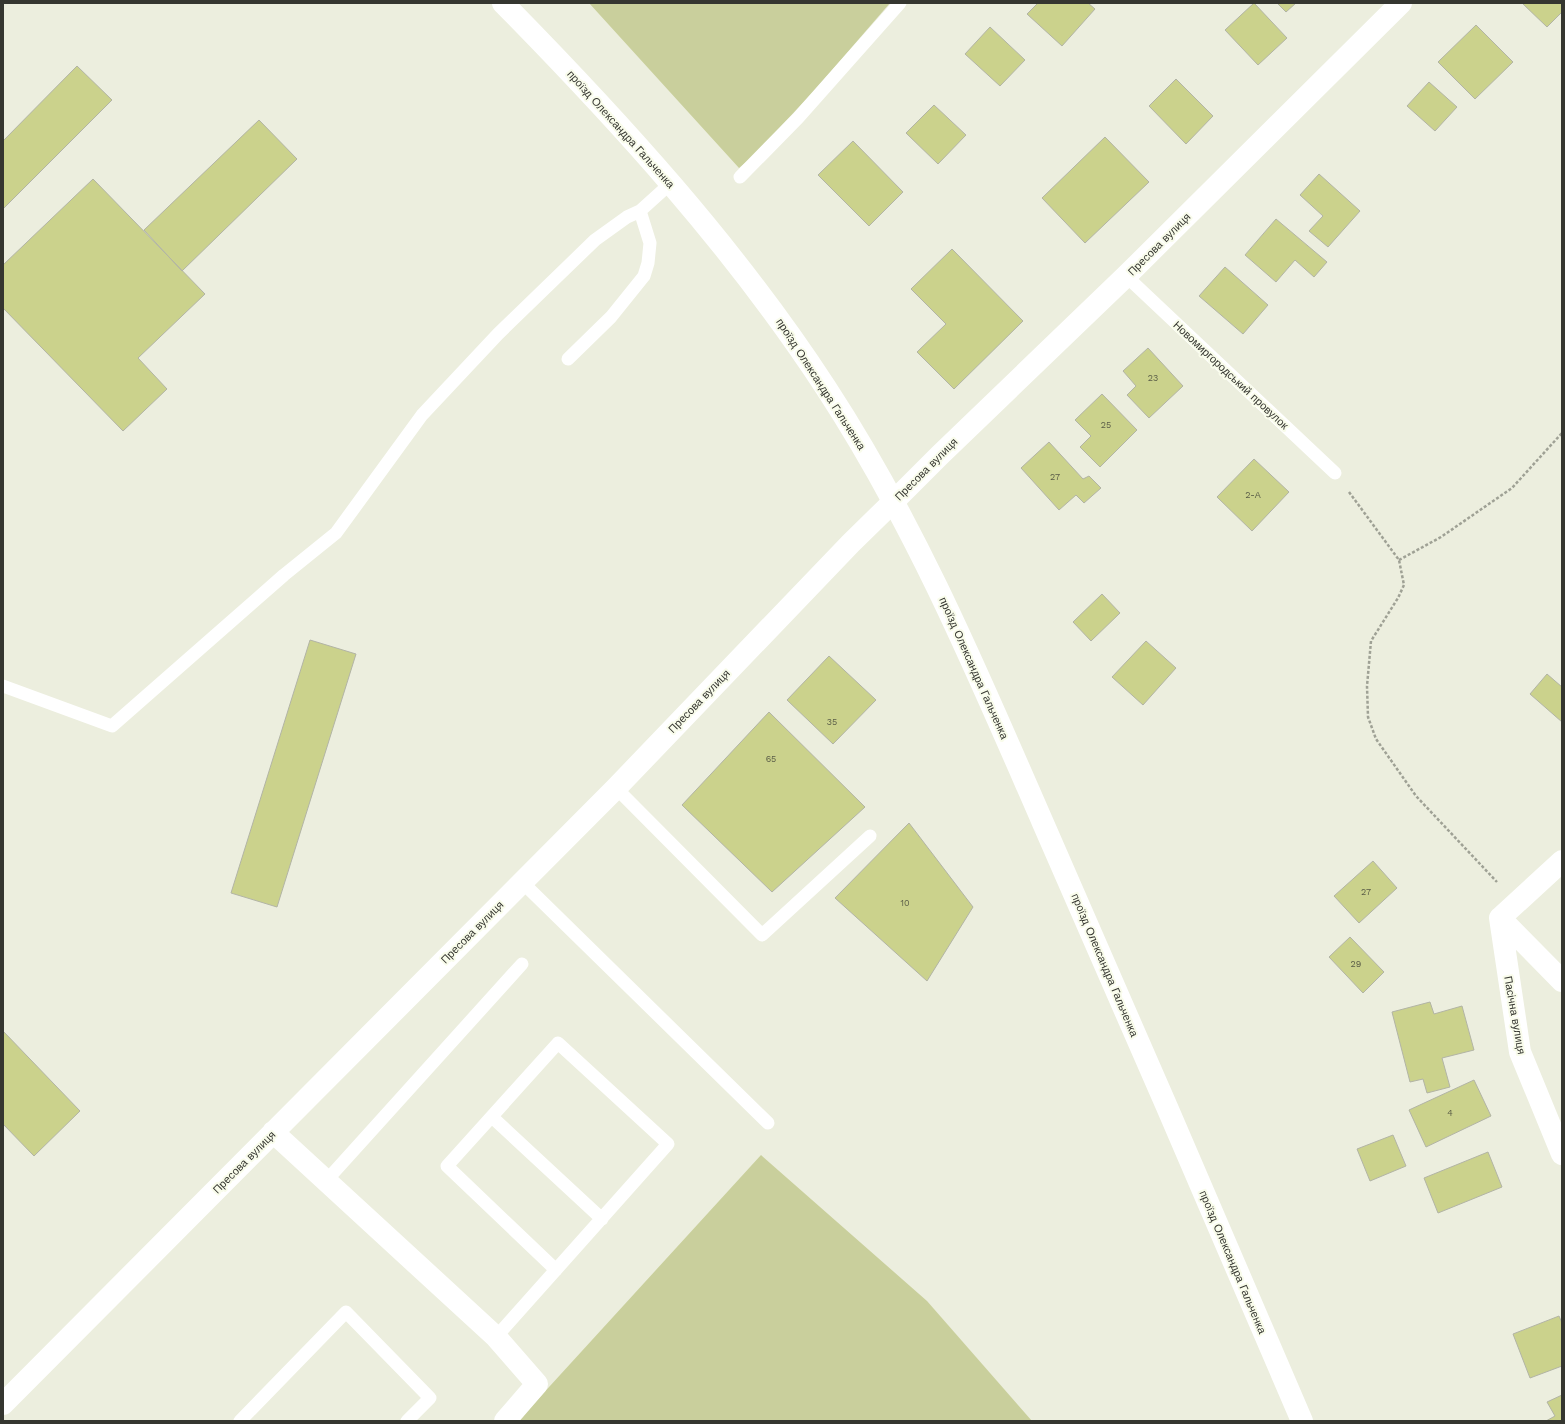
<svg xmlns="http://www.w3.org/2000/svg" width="1565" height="1424" font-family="'Work Sans',sans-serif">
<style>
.green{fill:#c9cf9c}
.building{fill:#cbd28c;stroke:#b2b4a5}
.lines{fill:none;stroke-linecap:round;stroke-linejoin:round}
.path{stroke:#9fa195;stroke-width:2.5;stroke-dasharray:3 2;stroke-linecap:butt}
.service{stroke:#fff;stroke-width:13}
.minor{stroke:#fff;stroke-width:22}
.tertiary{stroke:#fff;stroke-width:22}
.secondary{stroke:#fff;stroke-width:22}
.labels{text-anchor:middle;stroke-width:4;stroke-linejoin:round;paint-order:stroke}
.number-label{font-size:9px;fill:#5a5d47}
.street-label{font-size:11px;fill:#353630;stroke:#f9fceb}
</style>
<rect width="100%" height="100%" fill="#eceede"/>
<path class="green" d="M589,3H890L814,91L751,158L739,168Z
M761,1155L927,1301L1032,1421H518Z"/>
<path class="building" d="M1038,3H1088L1095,9L1062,46L1027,14Z
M1254,3L1287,38L1258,65L1225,30Z
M1277,3H1296L1286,12Z
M1522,3H1562V12L1547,27Z
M1476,25L1513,62L1475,99L1438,62Z
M990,27L1025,60L1000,86L965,54Z
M77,66L112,100L3,209V141Z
M1176,79L1213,116L1186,144L1149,106Z
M1429,82L1457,107L1435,131L1407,106Z
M934,105L966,135L938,164L906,133Z
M259,120L297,159L182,271L144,230Z
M1105,137L1149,182L1085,243L1042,198Z
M853,141L903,192L869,226L818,175Z
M1319,174L1360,211L1328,247L1309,231L1323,216L1300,195Z
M93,179L205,294L138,358L167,389L123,431L3,308V265Z
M1276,219L1327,262L1314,277L1295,260L1276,282L1245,255Z
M952,249L1023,321L954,389L917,352L946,324L911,289Z
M1225,267L1268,305L1243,334L1199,296Z
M1148,348L1183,386L1149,418L1127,395L1136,386L1123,371Z
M1102,394L1137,430L1100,467L1080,447L1091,436L1075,420Z
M1049,442L1083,479L1089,476L1101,488L1084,503L1076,495L1059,510L1021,468Z
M1254,459L1289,492L1252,531L1217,497Z
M1102,594L1120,613L1091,641L1073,622Z
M310,640L356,654L277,907L231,893Z
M1146,641L1176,668L1143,705L1112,677Z
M829,656L876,700L833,744L787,700Z
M1547,674L1562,687V722L1530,694Z
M769,712L865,807L772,892L682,805Z
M909,823L973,907L927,981L835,898Z
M1373,861L1397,888L1359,923L1334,896Z
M1350,937L1384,972L1363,993L1329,957Z
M1430,1002L1434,1014L1462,1006L1474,1050L1442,1058L1450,1087L1427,1093L1423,1079L1410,1082L1392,1012Z
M3,1031L80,1111L34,1156L3,1124Z
M1474,1080L1491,1116L1426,1147L1409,1110Z
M1393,1135L1406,1166L1370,1181L1357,1149Z
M1488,1152L1502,1187L1438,1213L1424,1178Z
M1559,1316L1562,1323V1366L1530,1378L1513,1334Z
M1562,1395V1421H1546L1555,1416L1547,1402Z"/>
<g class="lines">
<path class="path" d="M1349,492L1399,560L1404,585L1398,598L1371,641L1367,686L1368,717L1376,739L1416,796L1497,882
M1399,560L1441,537L1512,488L1562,433"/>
<path class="service" d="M740,177L798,118L900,3
M1126,276L1335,473
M568,359L611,317L644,276L648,263L650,243L640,211L671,183
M3,686L112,726L284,575L336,533L422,415L498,334L595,240L627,217L640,211
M616,788L762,935L870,836
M522,882L768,1123
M492,1117L602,1219
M326,1181L522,964
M496,1337L668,1144L558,1043L447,1166L556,1270
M240,1421L346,1312L430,1398L407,1421"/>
<path class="minor" d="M1500,918L1520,1052L1562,1154
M1500,918L1562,981
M1500,918L1562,861
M273,1132L496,1337L537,1384L505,1421
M3,1404L616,788L851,543L893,502"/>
<path class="tertiary" d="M893,502L940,455L1126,276L1401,3"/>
<path class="secondary" d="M503,3C620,122 734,247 826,388C915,524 978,674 1043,823C1131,1022 1216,1221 1302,1421"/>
</g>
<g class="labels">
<g class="number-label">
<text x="1153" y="381">23</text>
<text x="1106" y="428">25</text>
<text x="1055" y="480">27</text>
<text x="1253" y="498">2-А</text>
<text x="832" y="725">35</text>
<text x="771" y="762">65</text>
<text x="1366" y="895">27</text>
<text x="905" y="906">10</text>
<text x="1356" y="967">29</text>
<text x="1450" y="1116">4</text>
</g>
<g class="street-label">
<text transform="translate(621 129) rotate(48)" y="4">проїзд Олександра Гальченка</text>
<text transform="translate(1159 244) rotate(-45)" y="4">Пресова вулиця</text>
<text transform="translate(1231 375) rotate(43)" y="4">Новомиргородський провулок</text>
<text transform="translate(821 384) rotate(57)" y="4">проїзд Олександра Гальченка</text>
<text transform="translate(926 469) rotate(-45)" y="4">Пресова вулиця</text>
<text transform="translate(974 668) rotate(66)" y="4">проїзд Олександра Гальченка</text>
<text transform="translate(699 701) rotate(-46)" y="4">Пресова вулиця</text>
<text transform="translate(472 932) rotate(-45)" y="4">Пресова вулиця</text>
<text transform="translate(1105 965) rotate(67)" y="4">проїзд Олександра Гальченка</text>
<text transform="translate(1515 1015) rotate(80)" y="4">Пасічна вулиця</text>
<text transform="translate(244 1162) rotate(-45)" y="4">Пресова вулиця</text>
<text transform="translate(1233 1262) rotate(67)" y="4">проїзд Олександра Гальченка</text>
</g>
</g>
<rect width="1565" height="1424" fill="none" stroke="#353630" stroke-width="8"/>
</svg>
